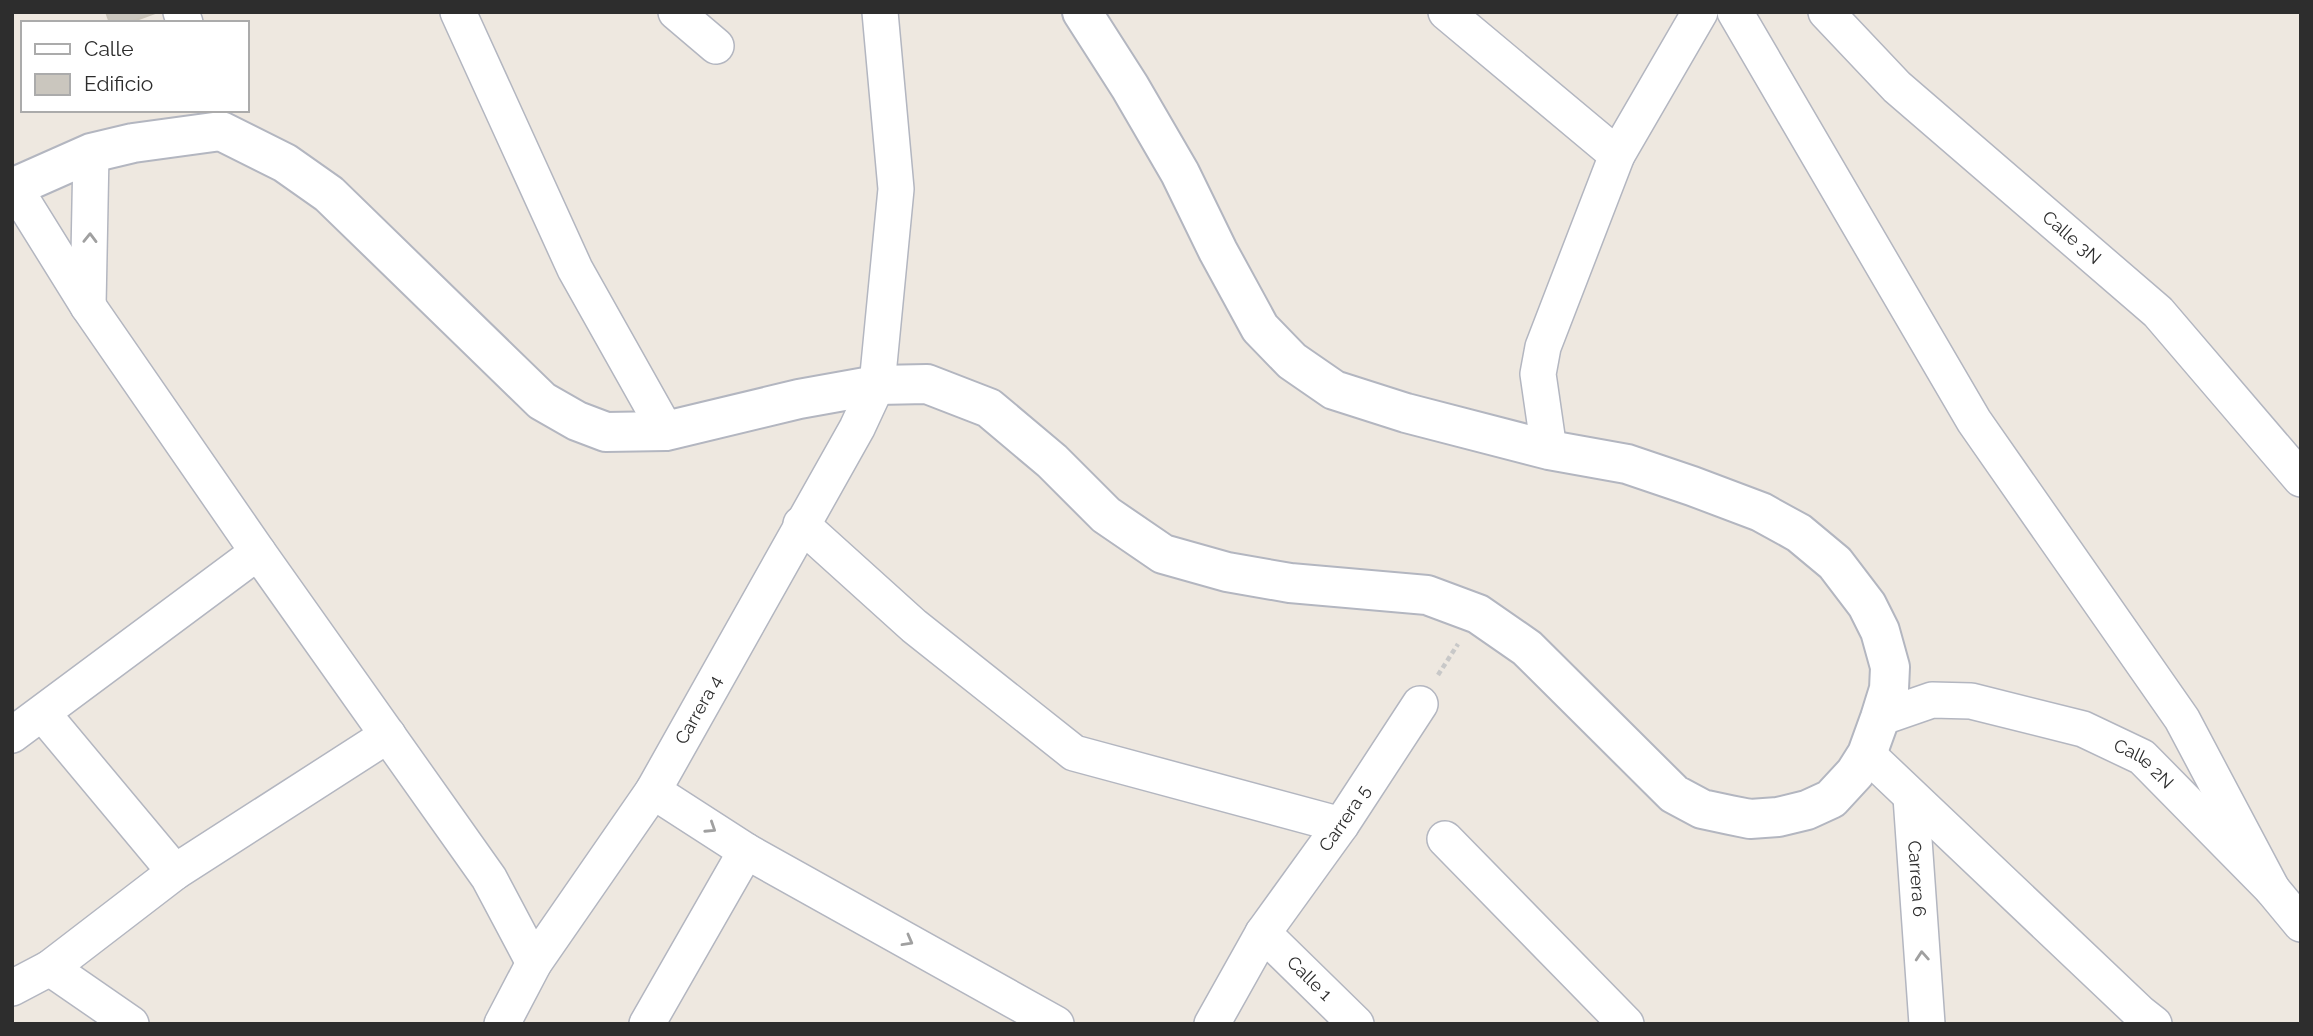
<svg xmlns="http://www.w3.org/2000/svg" width="2313" height="1036" font-family="Raleway,sans-serif">
<style>
.building{fill:#cac6be;stroke:#cac4b9;stroke-width:2}
.lines{fill:none;stroke-linecap:round;stroke-linejoin:round}
.street-casing{stroke:#b3b6c0;stroke-width:38}
.secondary-casing{stroke:#b3b6c0;stroke-width:42}
.path{stroke:#c8c8c8;stroke-width:4.5;stroke-dasharray:5 3.5;stroke-linecap:butt}
.street{stroke:#fff;stroke-width:35}
.secondary{stroke:#fff;stroke-width:38}
.oneway{stroke:#a0a0a0}
.labels{text-anchor:middle;stroke-width:5;stroke-linejoin:round;paint-order:stroke}
.street-label{font-size:18px;fill:#2d2d2d;stroke:#fff}
</style>
<rect width="100%" height="100%" fill="#eee8e0"/>
<path class="building" d="M106,12H154L155,13L128,23H110Z"/>
<g class="lines">
<defs>
<g id="street">
<path d="M181,12L185,23"/>
<path d="M458,12L575,269L666,431"/>
<path d="M676,12L716,46"/>
<path d="M1446,12L1617,155"/>
<path d="M1735,12L1974,421L2182,719L2272,889"/>
<path id="s1" d="M1826,12L1897,87L2158,312L2301,479"/>
<path d="M14,187L88,306L258,552L489,878L534,963"/>
<path d="M88,306L91,153"/>
<path d="M1549,450L1538,374L1543,347L1617,155L1700,12"/>
<path d="M801,524L914,626L1074,753L1341,825"/>
<path d="M43,714L175,872"/>
<path id="s2" d="M1880,718L1932,700L1971,701L2083,729L2142,757L2272,889L2301,924"/>
<path d="M12,735L258,552"/>
<path d="M1867,754L2140,1013L2154,1024"/>
<path d="M653,791L746,851L1056,1024"/>
<path id="s3" d="M1911,797L1927,1024"/>
<path d="M1445,839L1626,1024"/>
<path id="s4" d="M1263,933L1356,1024"/>
<path d="M50,968L131,1024"/>
<path d="M12,988L50,968L175,872L388,735"/>
<path id="s5" d="M502,1024L534,963L653,791L857,428L877,385L896,189L880,12"/>
<path d="M647,1024L746,851"/>
<path id="s6" d="M1212,1024L1263,933L1341,825L1420,704"/>
</g>
<path id="secondary" d="M12,188L91,153L133,143L221,131L285,163L329,194L542,401L577,421L606,432L666,431L799,399L877,385L927,384L989,408L1052,461L1106,515L1163,554L1227,572L1290,583L1427,595L1478,614L1527,648L1674,794L1702,809L1730,815L1750,819L1778,817L1807,810L1831,799L1855,773L1867,754L1880,718L1889,689L1890,667L1880,631L1867,605L1835,563L1799,533L1761,512L1692,486L1627,464L1549,450L1406,413L1334,390L1292,361L1260,328L1218,251L1180,173L1130,87L1082,12"/>
</defs>
<use href="#street" class="street-casing"/>
<use href="#secondary" class="secondary-casing"/>
<path class="path" d="M1438,675L1458,644"/>
<use href="#street" class="street"/>
<use href="#secondary" class="secondary"/>
</g>
<defs><path id="oneway-chevron" d="M-2-3.5L2.5 0L-2 3.5" fill="none" stroke-width="1.6" stroke-linecap="round" stroke-linejoin="round" transform="scale(1.75)"/></defs>
<g class="oneway">
<use href="#oneway-chevron" transform="translate(90 238) rotate(-89)"/>
<use href="#oneway-chevron" transform="translate(711 828) rotate(33)"/>
<use href="#oneway-chevron" transform="translate(908 941) rotate(29)"/>
<use href="#oneway-chevron" transform="translate(1922 956) rotate(-94)"/>
</g>
<g class="labels">
<g class="street-label">
<text dy="6" stroke="none"><textPath href="#s1" startOffset="334">Calle 3N</textPath></text>
<text dy="6" stroke="none"><textPath href="#s5" startOffset="371">Carrera 4</textPath></text>
<text dy="6" stroke="none"><textPath href="#s2" startOffset="280">Calle 2N</textPath></text>
<text dy="6" stroke="none"><textPath href="#s6" startOffset="245">Carrera 5</textPath></text>
<text dy="6" stroke="none"><textPath href="#s3" startOffset="82">Carrera 6</textPath></text>
<text dy="6" stroke="none"><textPath href="#s4" startOffset="65">Calle 1</textPath></text>
</g>
</g>
<rect width="2313" height="1036" fill="none" stroke="#2d2d2d" stroke-width="28"/>
<rect x="21" y="21" width="228" height="91" fill="#ffffff" stroke="#ababab" stroke-width="2"/>
<rect x="35" y="44" width="35" height="10" fill="#ffffff" stroke="#ababab" stroke-width="2"/>
<text x="84" y="56" font-size="21" fill="#2d2d2d">Calle</text>
<rect x="35" y="74" width="35" height="21" fill="#cac6be" stroke="#ababab" stroke-width="2"/>
<text x="84" y="91" font-size="21" fill="#2d2d2d">Edificio</text>
</svg>
